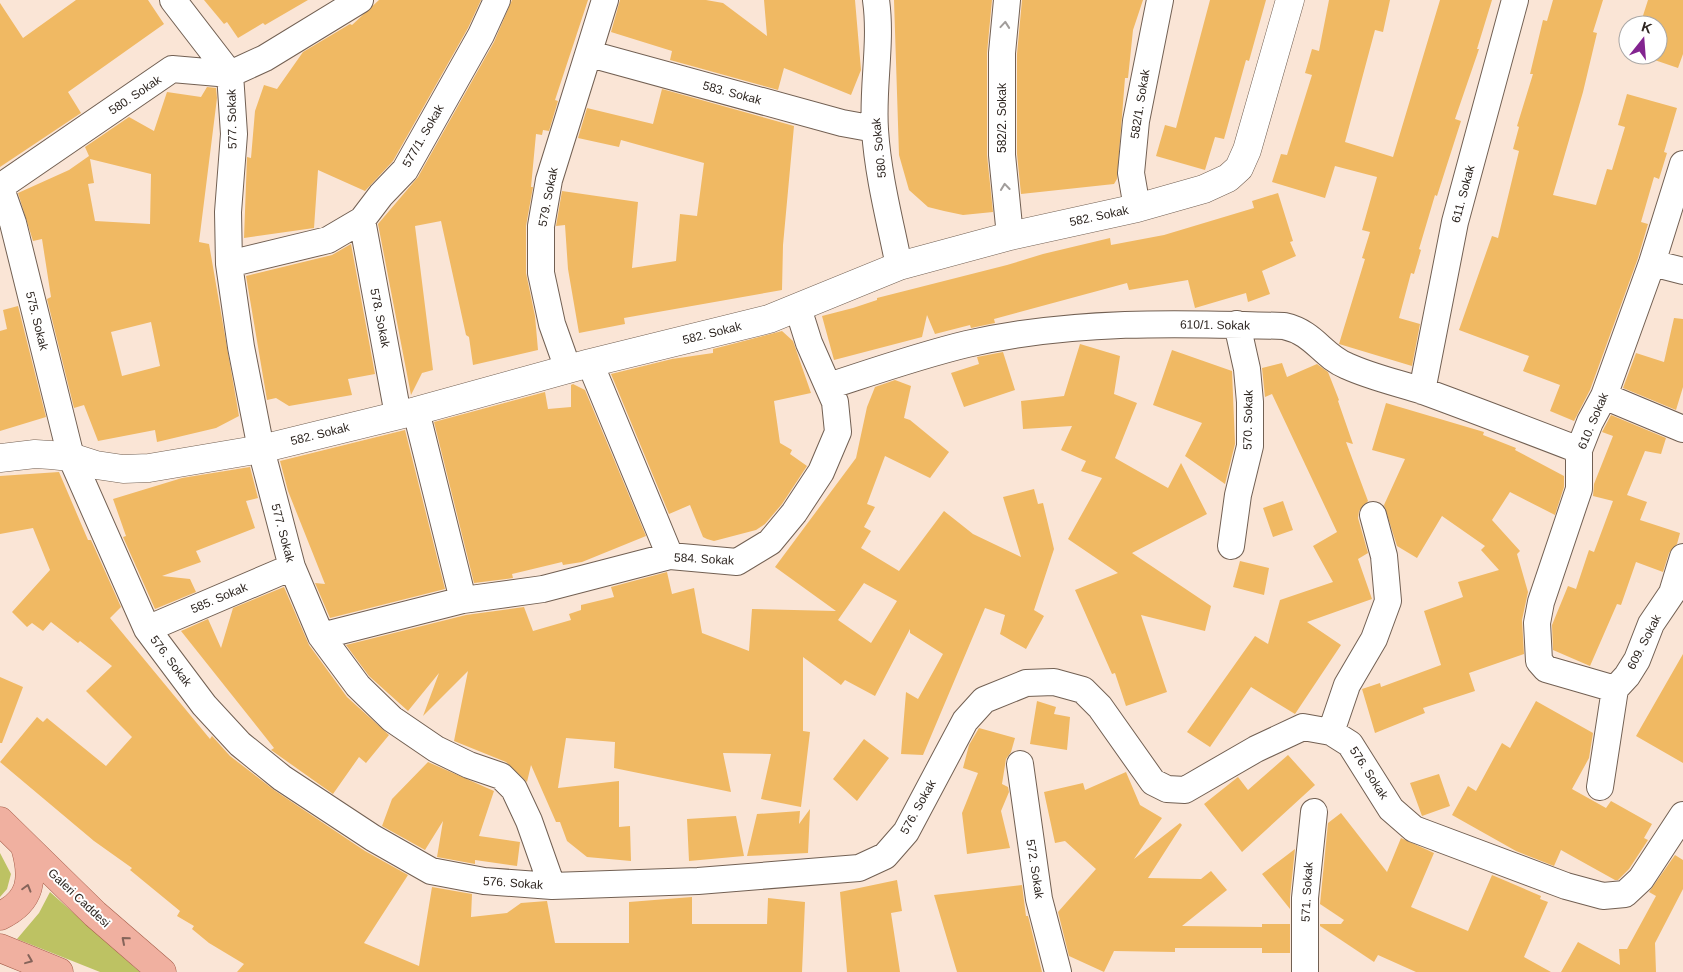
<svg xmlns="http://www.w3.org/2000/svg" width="1683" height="972" font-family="Helvetica,sans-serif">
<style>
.green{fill:#bdc263}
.building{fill:#f0b963;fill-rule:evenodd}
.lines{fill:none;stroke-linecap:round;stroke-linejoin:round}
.minor-casing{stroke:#726053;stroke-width:28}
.tertiary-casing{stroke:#726053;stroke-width:29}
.primary-casing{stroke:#a65e4a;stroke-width:29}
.minor{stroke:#fff;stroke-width:26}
.tertiary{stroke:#fff;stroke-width:28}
.primary{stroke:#f0b0a0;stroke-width:28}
.oneway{stroke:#a19d9b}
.oneway2{stroke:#85645a}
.labels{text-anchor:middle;stroke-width:4;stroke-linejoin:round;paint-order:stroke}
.street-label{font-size:12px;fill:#2e2621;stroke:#fff}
</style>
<rect width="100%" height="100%" fill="#fae5d6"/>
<path class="green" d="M0,853L11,874L7,889L0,897Z
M50,892L140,972H100L17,939L39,913Z"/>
<path class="building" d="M76,0H148L164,24L68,92L81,113L0,167V3L23,38Z
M204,0H308L265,25L263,23L238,38L227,22L224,24Z
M379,0H481L468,28L393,161L365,191L318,170L314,228L244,238L247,157L251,158L255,111L264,85L277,89L303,52L350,24L352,25Z
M512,0H588L555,100L558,101L549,131L543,130L542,135L536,134L531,187H533L526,226V273L535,316L538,350L473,365L469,337L466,335L441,221L415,226L433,370L422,373L411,395L378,224L418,177L494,42Z
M620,0H706L723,3L767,36L764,0H855L861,70L851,95L784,68L778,90L670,60L672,51L611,32Z
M894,0H992L987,53V155L993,212L963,215L944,211L928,207L909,190L899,155Z
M1022,0H1143L1133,30L1128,78H1125L1117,179L1114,184L1021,194L1017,154V54Z
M1210,0H1266L1249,61L1246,60L1224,139L1215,137L1205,170L1156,156L1165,125L1176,128Z
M1329,0H1390L1383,32L1375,30L1345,142L1393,157L1440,0H1492L1477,49H1479L1455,119L1461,121L1437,196L1435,195L1419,249L1421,250L1414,274L1411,273L1399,318L1420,324L1412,366L1339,344L1365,259L1362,258L1370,232L1362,230L1377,177L1335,166L1325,198L1272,182L1281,154L1287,155L1312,75L1305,73L1312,49L1319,51Z
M1553,0H1603L1593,32L1597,33L1583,92L1553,195L1596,205L1607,169L1612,170L1625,127L1618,125L1627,94L1677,108L1664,152L1667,153L1659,179L1654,177L1641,222L1648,224L1638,258L1590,390L1574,421L1550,411L1560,385L1523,371L1529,356L1459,330L1492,236L1498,238L1519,151L1513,149L1519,127L1517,126L1533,74H1530L1543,20L1547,21Z
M1648,0H1683V54L1678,68L1640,55H1658V25H1640Z
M207,87L216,88L217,98L199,242L209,244L239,416L216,428L157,442L155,430L98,441L84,405L74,408L47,299L51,297L42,239L33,241L18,193L69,170L89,156L85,147L129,117L154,131L167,92L201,97ZM90,159L151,174L150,224L95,221L88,184L94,183ZM151,322L160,366L122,376L111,332Z
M662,89L794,126L783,245L782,290L624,318L625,324L579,333L568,269L565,225L556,226L562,191L638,202L632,268L676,261L680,214L697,216L704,163L621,140L619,147L578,138L587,108L653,124Z
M1278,193L1293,241L1290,242L1296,256L1262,271L1270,294L1248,302L1246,293L1195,308L1188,280L1129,290L1127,283L994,319L995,323L971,328L970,325L935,334L927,315L922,337L834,360L822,316L853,308L877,300V298L1007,265L1043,254L1110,238L1111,245L1164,235L1254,208L1252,201Z
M351,244L375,374L348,379L352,395L289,406L276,398L267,400L246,276L332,255Z
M18,306L46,417L0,431V331L7,329L3,310Z
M1674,318L1683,319V387L1676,410L1623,388L1636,353L1664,362Z
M782,331L793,341L811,393L774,401L780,443L792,450L790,454L807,466L782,504L765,524L756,530L714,541L707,539L703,537L690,505L669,514L611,374L672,359L713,353V349Z
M1080,344L1120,356L1114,394L1137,403L1115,458L1168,488L1181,463L1207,514L1132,553L1211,606L1205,631L1141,615L1167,692L1126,706L1115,673L1112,674L1075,590L1118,573L1068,539L1102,478L1081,471L1086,461L1061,450L1072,426L1023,429L1021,401L1064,396Z
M1172,350L1232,371L1235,444L1225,484L1185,456L1202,423L1153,405Z
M1003,352L1015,390L964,407L951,373L979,364L977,357Z
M1282,363L1287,377L1317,364L1328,372L1339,400L1338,401L1353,444L1346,442L1368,501L1359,511L1358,518L1368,553L1358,559L1372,599L1307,622L1341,645L1295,714L1251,687L1210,747L1187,732L1255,636L1268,644L1280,600L1333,582L1313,546L1337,532L1272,394L1265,397L1262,368Z
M895,380L911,386L904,418L910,420L949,452L930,478L885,456L867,504L875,507L864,527L871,531L861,548L899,571L944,511L973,534L1021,557L1003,497L1034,489L1038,504L1043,503L1054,549L1034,610L1044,616L1026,649L1000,634L1005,615L985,608L923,755L901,754L906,692L918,699L943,654L910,633V629L875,696L845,680L841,685L803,657V731L810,732L801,807L761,799L771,754L723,753L731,792L614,768L615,742L566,738L558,788L619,781V827L630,826L631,861L587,857L567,841L560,822H556L531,765L527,782L506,762L454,741L468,671L423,716L439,673L408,711L369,676L346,645L466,615L524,607L533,631L571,620L569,614L581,610V605L614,597L611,587L667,572L672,594L694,588L702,633L749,651L752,609L836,611L775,567L856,458L867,407L875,387ZM864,583L897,601L871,643L838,620Z
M573,384L585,390L646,536L582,562L563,565L562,562L512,574L513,578L474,583L434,422L545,392L548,409L571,407V385Z
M1386,403L1484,432L1483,435L1516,448L1515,450L1564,476V487L1555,515L1510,492L1492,520L1520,551L1517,554L1528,592L1522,620L1524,654L1469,673L1475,691L1423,708L1425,713L1375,733L1362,689L1380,683L1381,687L1441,665L1424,611L1463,597L1458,582L1499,570L1481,550L1485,546L1442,516L1417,558L1397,546L1384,505L1405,459L1372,450Z
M1611,415L1666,438L1661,454L1645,451L1627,495L1647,502L1640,520L1680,533L1677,544L1669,553L1663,572L1636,562L1621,605L1617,604L1590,666L1553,650L1552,625L1568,586L1576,589L1589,550L1594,552L1613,501L1593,496L1594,484L1613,436L1602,432Z
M405,430L445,589L330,618L315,583L325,584L288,491L280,461Z
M250,467L258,498L246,501L255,528L196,551L201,562L162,576L190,579L196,592L155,609L123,537L126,536L113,499L182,478Z
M59,472L88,540H91L121,607L110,618L210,739L212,736L230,756L274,790L365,851L408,875L364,943L419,966L432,887L472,894L471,917L507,913L521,903L547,901L555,943H629V902L692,897V924H767L768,898L805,902L802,972H237L244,964L209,943L192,929L194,926L177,916L180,911L130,870L132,868L94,841L0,762L37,717L43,722L47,718L106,766L132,737L86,691L112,666L80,641L78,643L51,622L43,631L32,623L27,627L12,612L50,570L33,528L0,534V476Z
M1283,501L1293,530L1273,537L1263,508Z
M1240,561L1269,568L1264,595L1233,587Z
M284,587L309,645L347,697L389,735L366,763L359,757L333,794L271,750L274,748L181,631L208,619L221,648L233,608Z
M1683,654V763L1636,736Z
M0,677L23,687L2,743H0Z
M1037,701L1056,707L1054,714L1070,717L1067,750L1030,744Z
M1536,701L1593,733L1589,758L1572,789L1606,808L1611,801L1652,824L1644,838L1648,840L1629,869L1618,880H1615L1561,850L1554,866L1516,851L1452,815L1468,786L1476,791L1502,743L1510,748Z
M979,728L1015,738L1011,752L1006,759L1002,784L1008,787L1009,792L1001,811L1010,848L967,854L962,813L978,773L963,768L969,745Z
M864,739L889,758L857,801L833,779Z
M1288,755L1315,785L1242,852L1204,804L1238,777L1248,790Z
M428,762L494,791L479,836L520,842L517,866L475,860V864L437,857L443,821L425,850L382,826L392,799Z
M1126,772L1140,805L1162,818L1134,859L1180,823L1182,825L1148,878L1201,879L1211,871L1227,890L1182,926L1262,927V924H1290V953H1262V948H1175V952L1114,951L1104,972L1069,956L1058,912L1096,869L1065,841L1055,843L1044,792L1083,783L1085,790Z
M1439,774L1450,806L1422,816L1410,783Z
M810,809L808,853L747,856L757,814L800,811L799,824Z
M1341,813L1387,872L1401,838L1434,853L1411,907L1468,931L1492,875L1541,896L1540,899L1548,902L1524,957L1551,972H1416L1378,955L1374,962L1320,926V924H1341L1344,920L1320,904L1328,823Z
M736,816L744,856L689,861L687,819Z
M1295,849L1290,897V909L1262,874Z
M1675,855L1683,860V889L1655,943L1656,972H1561L1578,942L1620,965L1619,949H1627L1656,896L1649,892Z
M897,880L902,911L891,913L900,972H847L840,892Z
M1022,885L1026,916H1028L1042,972H957L934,895Z"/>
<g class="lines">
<defs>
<path id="minor" d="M173,0L230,74L234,134L228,212L229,264L241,347L261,449L292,567L321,636L358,686L392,719L436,749L469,765L501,776L514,789L529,821L552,886
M876,0C882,43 872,87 875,130C878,176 890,221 899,266
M1007,0L1002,53V155L1010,236
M590,54L842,123L875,129
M0,186L13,223L71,457L147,629L204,705L240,744L282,778L373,838L431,871L484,881L552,886L698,881L859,868L885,856L906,832L965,721L984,700L1026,683L1054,682L1083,690L1100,707L1153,782L1167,789L1185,790L1256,749L1303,727L1331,732L1350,744L1391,809L1414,829L1566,886L1603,896L1625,894L1641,879L1683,815
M0,187L172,69L230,74L265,58L360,0
M1137,208L1131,173L1136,121L1160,0
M362,220L398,415
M1652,263L1683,271
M229,264L328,240L362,220L381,195L405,170L481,35L497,0
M590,363L670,556
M568,369L552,324L541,273V226L549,180L605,0
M829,386C875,371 921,355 967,344C1071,320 1179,323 1284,326C1315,333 1321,355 1347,366C1371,377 1398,383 1423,391C1475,410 1527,430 1579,450
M1422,391L1455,222L1515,0
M1604,396L1683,429
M416,411L463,600
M1231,546L1238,495L1250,446V402L1247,369L1237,324
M147,629L292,567
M321,636L463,600L543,589L670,556L737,562L770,542L794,513L821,472L838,432L835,402L809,343L798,308
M1615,689L1546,669L1539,661L1537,623L1541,602L1579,489V450L1590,422L1604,396L1652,263L1683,164
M1331,732L1347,685L1374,639L1388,601L1384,556L1373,515
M1020,764L1039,899L1058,972
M1600,787L1615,689L1627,676L1637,660L1651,624L1672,593L1683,557
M1305,972V898L1314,812"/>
<path id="tertiary" d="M0,458L35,454L51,455L71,457L96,465L123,469L149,468L261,449L416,411L590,363L769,319L899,266L1010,236L1137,208L1204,189L1228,178L1239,168L1247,150L1290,0"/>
<path id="primary" d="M0,821L95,914L162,972
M0,916C32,901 34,878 25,847
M0,948L59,972"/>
</defs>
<use href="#minor" class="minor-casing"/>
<use href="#tertiary" class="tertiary-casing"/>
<use href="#primary" class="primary-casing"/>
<use href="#minor" class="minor"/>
<use href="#tertiary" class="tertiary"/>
<use href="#primary" class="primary"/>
</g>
<defs><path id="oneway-chevron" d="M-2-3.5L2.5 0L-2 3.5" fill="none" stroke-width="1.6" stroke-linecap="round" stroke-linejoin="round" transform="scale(1.25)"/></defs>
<g class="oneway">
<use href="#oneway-chevron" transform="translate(1005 25) rotate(-85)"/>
<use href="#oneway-chevron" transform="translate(1005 187) rotate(-96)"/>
</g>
<g class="oneway2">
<use href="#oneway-chevron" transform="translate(27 888) rotate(-74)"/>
<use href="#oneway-chevron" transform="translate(125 940) rotate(-139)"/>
<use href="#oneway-chevron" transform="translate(29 960) rotate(22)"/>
</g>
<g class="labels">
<g class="street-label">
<text transform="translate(732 93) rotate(15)" y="4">583. Sokak</text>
<text transform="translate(135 95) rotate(-34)" y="4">580. Sokak</text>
<text transform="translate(1140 104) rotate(-81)" y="4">582/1. Sokak</text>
<text transform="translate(1002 118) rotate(-90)" y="4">582/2. Sokak</text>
<text transform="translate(232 119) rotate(-91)" y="4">577. Sokak</text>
<text transform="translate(423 136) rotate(-60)" y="4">577/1. Sokak</text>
<text transform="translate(879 148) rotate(-96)" y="4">580. Sokak</text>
<text transform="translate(1463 194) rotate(-75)" y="4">611. Sokak</text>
<text transform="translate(548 197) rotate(-79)" y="4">579. Sokak</text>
<text transform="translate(1099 216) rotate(-12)" y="4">582. Sokak</text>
<text transform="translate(380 318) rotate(79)" y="4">578. Sokak</text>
<text transform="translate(37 321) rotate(76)" y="4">575. Sokak</text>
<text transform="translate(1215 325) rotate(1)" y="4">610/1. Sokak</text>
<text transform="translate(712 333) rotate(-14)" y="4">582. Sokak</text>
<text transform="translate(1248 420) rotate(-89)" y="4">570. Sokak</text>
<text transform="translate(1593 421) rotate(-67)" y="4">610. Sokak</text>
<text transform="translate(320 434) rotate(-14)" y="4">582. Sokak</text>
<text transform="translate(283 533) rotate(75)" y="4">577. Sokak</text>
<text transform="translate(704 559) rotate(3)" y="4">584. Sokak</text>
<text transform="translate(219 598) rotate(-23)" y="4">585. Sokak</text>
<text transform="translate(1644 642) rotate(-63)" y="4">609. Sokak</text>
<text transform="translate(171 661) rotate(53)" y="4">576. Sokak</text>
<text transform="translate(1369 773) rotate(57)" y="4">576. Sokak</text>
<text transform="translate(918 807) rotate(-61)" y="4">576. Sokak</text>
<text transform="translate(1035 869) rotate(81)" y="4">572. Sokak</text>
<text transform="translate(513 883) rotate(4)" y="4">576. Sokak</text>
<text transform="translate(1307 892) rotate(-87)" y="4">571. Sokak</text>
<text transform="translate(79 898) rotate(43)" y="4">Galeri Caddesi</text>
</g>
</g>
<g transform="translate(1643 40) rotate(17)"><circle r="24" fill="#ffffff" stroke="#aba8a6"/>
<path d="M0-4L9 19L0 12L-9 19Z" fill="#832490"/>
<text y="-8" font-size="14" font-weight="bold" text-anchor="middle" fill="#2e2621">K</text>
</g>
</svg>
